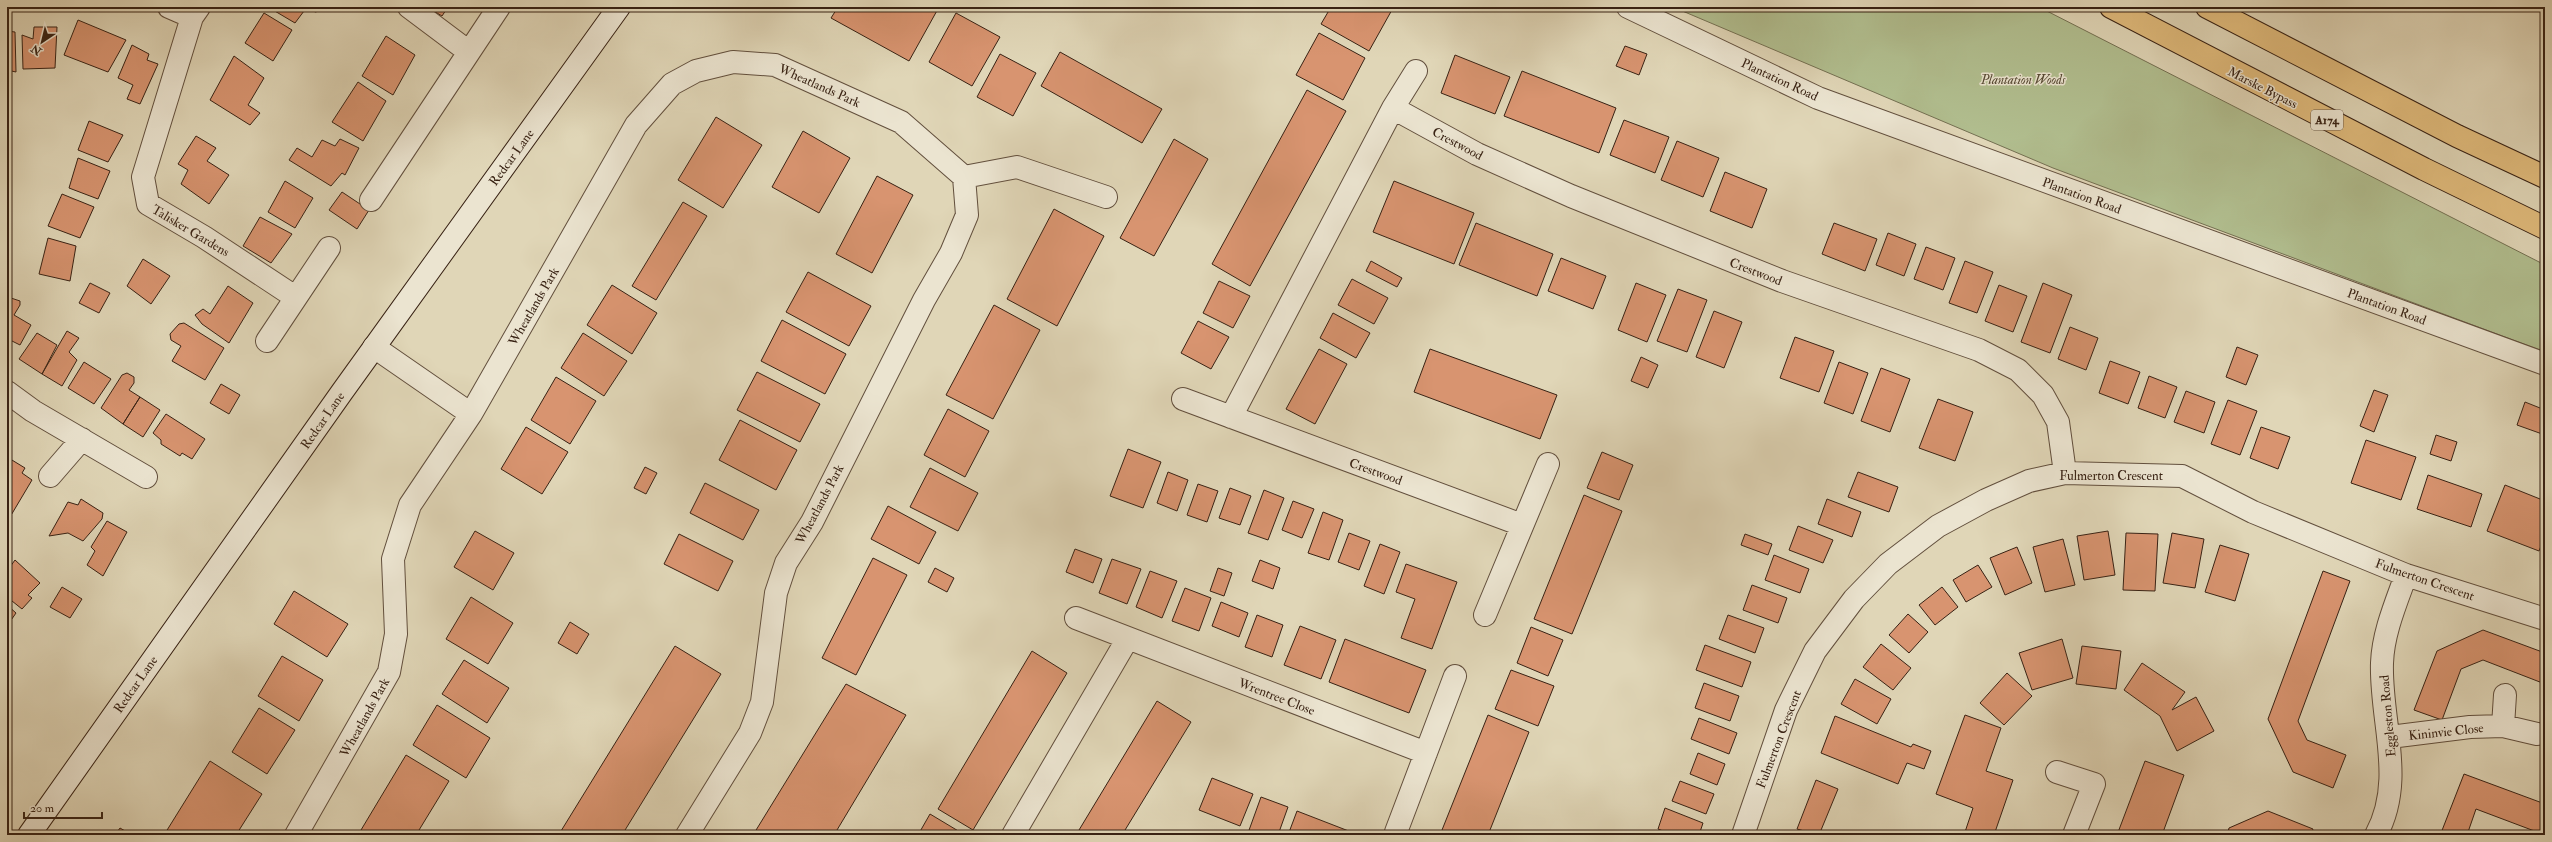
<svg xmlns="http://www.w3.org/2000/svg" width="2552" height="842" font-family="'IM FELL Double Pica',serif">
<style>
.green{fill:#b1be8f;stroke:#747052}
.building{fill:#d89470;stroke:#382214}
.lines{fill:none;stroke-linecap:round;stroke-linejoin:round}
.minor-casing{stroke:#624f3d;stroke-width:24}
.secondary-casing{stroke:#382214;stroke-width:24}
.primary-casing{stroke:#382214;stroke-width:24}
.minor{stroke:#ebe4d0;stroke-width:22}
.secondary{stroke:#ebe4d0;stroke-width:22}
.primary{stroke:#e0bb7c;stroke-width:22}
.labels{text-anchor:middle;stroke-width:3;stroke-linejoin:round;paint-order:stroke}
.shield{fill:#ebe4d0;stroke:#6e5c4c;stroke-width:1}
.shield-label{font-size:12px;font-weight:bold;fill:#382214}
.street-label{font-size:13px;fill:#382214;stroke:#ebe4d0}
.park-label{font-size:13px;font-style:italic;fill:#564933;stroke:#ebe4d0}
</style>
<rect width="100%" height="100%" fill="#e0d6b7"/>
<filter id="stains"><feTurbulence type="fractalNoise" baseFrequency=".005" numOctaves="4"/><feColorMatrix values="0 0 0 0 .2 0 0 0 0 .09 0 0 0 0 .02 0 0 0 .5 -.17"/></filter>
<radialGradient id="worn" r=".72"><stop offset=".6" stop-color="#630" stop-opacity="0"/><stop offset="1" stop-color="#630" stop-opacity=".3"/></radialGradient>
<path class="green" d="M1673,7H2039L2545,265V352L2053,168Z"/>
<path class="building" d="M268,7H307L295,23Z
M309,7H324V10L315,12Z
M427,7H448L442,16Z
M838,7H939L909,61L831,18Z
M1331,7H1392L1393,8L1369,51L1321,24Z
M264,13L292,30L273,61L245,43Z
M956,13L1000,37L972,86L929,62Z
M78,20L126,40L108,72L64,55Z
M34,27H57L55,68L23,69L22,35L33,39Z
M7,31L15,32L16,72L7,70Z
M1319,33L1365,58L1343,100L1296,75Z
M386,36L415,55L393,95L362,76Z
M132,45L149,54L147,60L158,64L140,104L127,99L133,85L118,78Z
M1625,46L1647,54L1639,75L1616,66Z
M1060,52L1162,109L1142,143L1041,86Z
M1000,54L1036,73L1013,116L977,97Z
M1455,55L1510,77L1495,114L1441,93Z
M234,56L264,78L248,105L260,113L250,125L210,100Z
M1522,71L1616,108L1599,153L1504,116Z
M358,82L386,101L363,141L332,122Z
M1307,90L1346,111L1250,286L1212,264Z
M716,117L762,145L723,208L678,180Z
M1624,120L1669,137L1655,173L1610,155Z
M89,121L123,135L108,162L78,150Z
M803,131L850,158L819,213L772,187Z
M196,136L216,148L207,161L229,175L209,204L181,184L188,170L178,164Z
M340,139L359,148L345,175L342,173L331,186L289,160L297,148L312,157L322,140L335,146Z
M1174,139L1208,159L1154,256L1120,238Z
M1677,141L1719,158L1703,197L1661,180Z
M78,158L110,171L98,199L69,188Z
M1725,172L1767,189L1752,228L1710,211Z
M877,176L913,195L872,273L836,254Z
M285,181L313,198L295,228L268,212Z
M1394,181L1474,213L1454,264L1373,232Z
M342,192L369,210L357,229L329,210Z
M62,194L94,207L80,238L48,226Z
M683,202L707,216L656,300L632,286Z
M1054,209L1104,236L1057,326L1007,299Z
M260,217L292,234L271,263L243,246Z
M1476,223L1553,254L1537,296L1459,265Z
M1834,223L1877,239L1865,271L1822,254Z
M1888,233L1916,244L1904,276L1876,265Z
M48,238L76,246L70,281L39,274Z
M1926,247L1955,258L1943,290L1914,279Z
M1561,258L1606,276L1593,309L1548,291Z
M143,259L170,276L151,304L127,286Z
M1371,261L1402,278L1397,287L1366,271Z
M1965,261L1993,272L1977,313L1949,303Z
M808,272L871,306L849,346L786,312Z
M1352,279L1388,298L1374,324L1338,305Z
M1219,281L1250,296L1233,328L1203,313Z
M90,283L110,293L99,313L79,303Z
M1636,283L1666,295L1647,342L1618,330Z
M2043,283L2072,295L2050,353L2021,342Z
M612,285L657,313L632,354L587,325Z
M1999,285L2027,296L2013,332L1985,321Z
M228,286L253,303L229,343L202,324L195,315L203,309L210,314Z
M1678,289L1707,300L1687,352L1657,341Z
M11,298L20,301V305L14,315L31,325L20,345L12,341L9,345L7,343V304Z
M994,305L1040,330L993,419L946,395Z
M1714,311L1742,322L1724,368L1696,357Z
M1333,313L1370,333L1356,358L1320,338Z
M782,320L846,354L825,394L761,361Z
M1198,321L1229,337L1211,369L1181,353Z
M184,323L224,348L205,380L172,361L181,346L171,340L170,334L179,324Z
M2070,327L2098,338L2086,370L2058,359Z
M67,331L79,338L69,352L77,360L62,386L42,374Z
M37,333L57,345L42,374L19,359Z
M583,333L627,361L604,396L561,368Z
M1795,337L1834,351L1819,392L1780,378Z
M2237,347L2258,355L2246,385L2226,377Z
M1319,349L1347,364L1315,424L1286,409Z
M1430,349L1557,395L1540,439L1414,392Z
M1641,357L1658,365L1648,388L1631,381Z
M2110,361L2140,372L2128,404L2099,393Z
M84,362L111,379L94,404L68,388Z
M1839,362L1868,373L1853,414L1824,403Z
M1881,368L1910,379L1890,432L1861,421Z
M757,372L820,404L800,442L737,410Z
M127,373L134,377V383L129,390L140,397L123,424L101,408L122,375Z
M2149,376L2177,387L2165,418L2138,408Z
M556,377L596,401L570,444L531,420Z
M221,384L240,395L229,414L210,403Z
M2374,390L2388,395L2374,432L2360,426Z
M2186,391L2215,402L2204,433L2174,422Z
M140,397L160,410L143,437L123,424Z
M1938,399L1973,412L1955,461L1919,448Z
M2228,400L2257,411L2240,455L2211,444Z
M2525,402L2545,410V435L2517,425Z
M948,409L989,431L965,477L924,455Z
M166,414L205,439L192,459L182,453L180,456L161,444V440L153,433Z
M740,420L797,450L776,490L719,460Z
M526,427L568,452L542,494L501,469Z
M2261,427L2290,437L2278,469L2250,458Z
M2436,435L2457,442L2451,461L2430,454Z
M2366,440L2416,457L2401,500L2351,483Z
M1128,449L1161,462L1143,508L1110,496Z
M1602,452L1633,465L1619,500L1587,488Z
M7,457L25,468L22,473L32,480L10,517L7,516Z
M645,467L657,473L646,494L634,488Z
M930,468L978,493L958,531L910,507Z
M1168,472L1188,480L1177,511L1157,503Z
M1858,472L1898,487L1889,512L1848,497Z
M2428,475L2482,494L2471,527L2417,509Z
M705,483L759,510L743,540L690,513Z
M1198,484L1218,491L1207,522L1187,515Z
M2505,485L2545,501V536L2539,551L2487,531Z
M1230,488L1251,496L1240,525L1219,518Z
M1264,490L1284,498L1268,540L1248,533Z
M1584,495L1622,511L1572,634L1534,619Z
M81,499L103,513L102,519L83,541L68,533L49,536L68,502L78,505Z
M1827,499L1861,512L1852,537L1818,524Z
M1293,501L1314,509L1302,538L1282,530Z
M888,506L936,532L919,564L871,539Z
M1323,512L1343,520L1329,560L1308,553Z
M107,521L127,532L103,576L87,565L95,551L91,547Z
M1798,526L1833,540L1823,563L1789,550Z
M475,531L514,553L493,590L454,567Z
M2108,531L2115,575L2084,580L2077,536Z
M1349,533L1370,541L1359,570L1338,562Z
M2126,533L2158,534L2155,591L2123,590Z
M2172,533L2204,539L2195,588L2163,583Z
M679,534L733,561L718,591L664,564Z
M1745,534L1772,544L1768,555L1741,545Z
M2063,539L2075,585L2045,592L2033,547Z
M1380,544L1400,552L1384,594L1364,586Z
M2220,545L2249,554L2235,601L2205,592Z
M2017,547L2032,583L2005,595L1990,558Z
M1075,549L1102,559L1093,583L1066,572Z
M1774,555L1809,569L1800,593L1765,580Z
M873,558L907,575L856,675L822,658Z
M1112,559L1141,569L1127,604L1099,593Z
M15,560L40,583L28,595L32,598L22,609L7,597V571Z
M1260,560L1280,568L1273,589L1252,581Z
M1406,564L1457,582L1432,649L1401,638L1415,599L1396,592Z
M1978,565L1992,587L1966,602L1953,580Z
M935,568L954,578L947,592L928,582Z
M1218,568L1232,573L1224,596L1210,591Z
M1150,571L1177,581L1162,618L1136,607Z
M2323,571L2350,581L2298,721L2307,740L2346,755L2333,788L2293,772L2268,719Z
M1752,585L1787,598L1778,623L1743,610Z
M62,587L82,599L70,618L50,607Z
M1942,587L1958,607L1935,625L1919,605Z
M1185,588L1211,598L1199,631L1172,621Z
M294,591L348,624L327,657L274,624Z
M471,597L513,623L488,664L446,639Z
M1221,602L1248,613L1239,637L1212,626Z
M7,605L16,613L7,626Z
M1908,614L1928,632L1909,653L1889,635Z
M1257,615L1283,625L1272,657L1245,647Z
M1728,615L1764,628L1755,653L1719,639Z
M570,622L589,634L577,654L558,643Z
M1300,626L1336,640L1321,679L1284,665Z
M1531,627L1563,640L1548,676L1517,663Z
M2483,630L2545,653V684L2483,660L2461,669L2442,720L2414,710L2437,651Z
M1345,639L1426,670L1409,713L1329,682Z
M2062,639L2073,678L2032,690L2019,653Z
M1881,644L1911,668L1893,690L1863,667Z
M1705,645L1751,662L1742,687L1696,670Z
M675,646L721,674L622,835H568L561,831Z
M2082,646L2121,651L2116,689L2076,684Z
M1032,651L1067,673L973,830L938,809Z
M282,656L323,680L299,721L258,696Z
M464,660L509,688L487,723L442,694Z
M2142,663L2185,692L2172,710L2196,697L2214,731L2177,751L2160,716L2124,690Z
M1511,670L1554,686L1538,726L1495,709Z
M2007,673L2032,696L2004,725L1980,703Z
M1855,679L1891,699L1877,724L1841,704Z
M1704,683L1739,696L1730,721L1695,708Z
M846,684L906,715L834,835H753Z
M1157,701L1191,722L1122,835H1076Z
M437,705L490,738L466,778L413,745Z
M259,708L295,730L267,774L232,752Z
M1488,715L1529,732L1488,835H1440Z
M1965,715L2001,728L1986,771L2013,780L1994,835H1964L1973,808L1936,794Z
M1835,716L1911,747L1913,744L1931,751L1924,769L1907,763L1898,784L1821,753Z
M1699,718L1737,733L1729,754L1691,739Z
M1698,753L1725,764L1717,785L1690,774Z
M406,755L449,781L416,835H358Z
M210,761L262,794L236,835H164Z
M2145,761L2184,775L2162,835H2117Z
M2464,774L2545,804V835L2476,809L2467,835L2441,833Z
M1212,778L1253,794L1240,826L1199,810Z
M1816,780L1838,789L1819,835L1797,829Z
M1680,781L1714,794L1706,814L1672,801Z
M1261,797L1288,807L1278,835L1248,833Z
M1665,808L1703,823L1699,835H1673L1658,829Z
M1297,811L1359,835H1288Z
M2268,811L2313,829L2311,835H2227L2229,828Z
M930,814L965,835H918Z
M120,828L132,835H115Z"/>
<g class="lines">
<defs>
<path id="minor" d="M169,7L192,17
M199,7L192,17L143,177L148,204L204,237L295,297
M409,7L469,52
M1628,7L1818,98L2545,364
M1393,108L1477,154L1571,196L1782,281L1979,350L2018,370L2043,395L2058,422L2065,473
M964,177L1017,167L1106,197
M371,200L499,7
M267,341L329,248
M374,347L471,414
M7,392L33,411L146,477
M1183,399L1522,525
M1231,417L1393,108L1416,71
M50,476L82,439
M1485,615L1548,464
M1076,618L1426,753
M2503,726L2505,695
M2390,737L2470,727L2503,726L2537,734
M2057,772L2094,784L2074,835
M1396,832L1455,676
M296,835L389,672L396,634L393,559L410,505L471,414L636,125L672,84L696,71L733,62L775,65L901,122L964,177L967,215L951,253L924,300L812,522L786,563L776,593L762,702L750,733L687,835
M1013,835L1128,638
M1743,835L1786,710L1815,651L1854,599L1888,564L1938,526L1986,500L2029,481L2065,473L2182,476L2253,512L2406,575L2545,619
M2376,835C2406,780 2380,721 2382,663C2383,633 2396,603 2406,575"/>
<path id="secondary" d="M29,835L342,392L619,7"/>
<path id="primary" d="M2111,7L2424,169L2545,228
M2207,7L2457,136L2545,177"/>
</defs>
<use href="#minor" class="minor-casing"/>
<use href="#secondary" class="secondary-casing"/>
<use href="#primary" class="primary-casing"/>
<use href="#minor" class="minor"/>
<use href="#secondary" class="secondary"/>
<use href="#primary" class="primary"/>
</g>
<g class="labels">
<rect class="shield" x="2311" y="110" width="32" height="20" rx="3"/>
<g class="shield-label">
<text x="2327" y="124">A174</text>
</g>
<g class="street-label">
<text transform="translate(1780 79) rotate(25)" y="5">Plantation Road</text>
<text transform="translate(820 85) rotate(24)" y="5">Wheatlands Park</text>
<text transform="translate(2263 87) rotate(27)" y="5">Marske Bypass</text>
<text transform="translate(1458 143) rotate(28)" y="5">Crestwood</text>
<text transform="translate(511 157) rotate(-54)" y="5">Redcar Lane</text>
<text transform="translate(2082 195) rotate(20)" y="5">Plantation Road</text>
<text transform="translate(191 230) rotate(31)" y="5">Talisker Gardens</text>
<text transform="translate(1756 271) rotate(21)" y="5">Crestwood</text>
<text transform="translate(533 306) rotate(-60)" y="5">Wheatlands Park</text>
<text transform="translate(2387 306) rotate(20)" y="5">Plantation Road</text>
<text transform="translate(322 420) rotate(-55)" y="5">Redcar Lane</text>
<text transform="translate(1376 471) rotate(20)" y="5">Crestwood</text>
<text x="2111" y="480">Fulmerton Crescent</text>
<text transform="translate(819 504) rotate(-62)" y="5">Wheatlands Park</text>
<text transform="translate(2425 579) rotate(19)" y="5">Fulmerton Crescent</text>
<text transform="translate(135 684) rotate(-55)" y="5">Redcar Lane</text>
<text transform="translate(1277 696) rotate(21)" y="5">Wrentree Close</text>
<text transform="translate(2387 716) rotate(-95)" y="5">Eggleston Road</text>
<text transform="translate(364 717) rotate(-61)" y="5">Wheatlands Park</text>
<text transform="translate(2446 731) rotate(-6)" y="5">Kininvie Close</text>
<text transform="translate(1778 739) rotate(-69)" y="5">Fulmerton Crescent</text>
</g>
<g class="park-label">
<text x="2023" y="84">Plantation Woods</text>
</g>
</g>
<rect width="2552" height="842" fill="none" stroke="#e0d6b7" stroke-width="24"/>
<rect x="8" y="8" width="2536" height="826" fill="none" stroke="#382214" stroke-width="2"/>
<rect x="12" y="12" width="2528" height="818" fill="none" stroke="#382214"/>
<g transform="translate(42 42) rotate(215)" stroke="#ebe4d0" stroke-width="3" paint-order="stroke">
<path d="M0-3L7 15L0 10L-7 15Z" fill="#382214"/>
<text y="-6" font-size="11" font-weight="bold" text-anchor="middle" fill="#382214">N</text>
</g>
<path d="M24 812v6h78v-6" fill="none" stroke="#382214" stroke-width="2"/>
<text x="30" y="812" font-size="12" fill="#382214" stroke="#ebe4d0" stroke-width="3" paint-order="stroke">20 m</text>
<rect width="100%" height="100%" filter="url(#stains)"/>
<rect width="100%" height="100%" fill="url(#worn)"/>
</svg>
